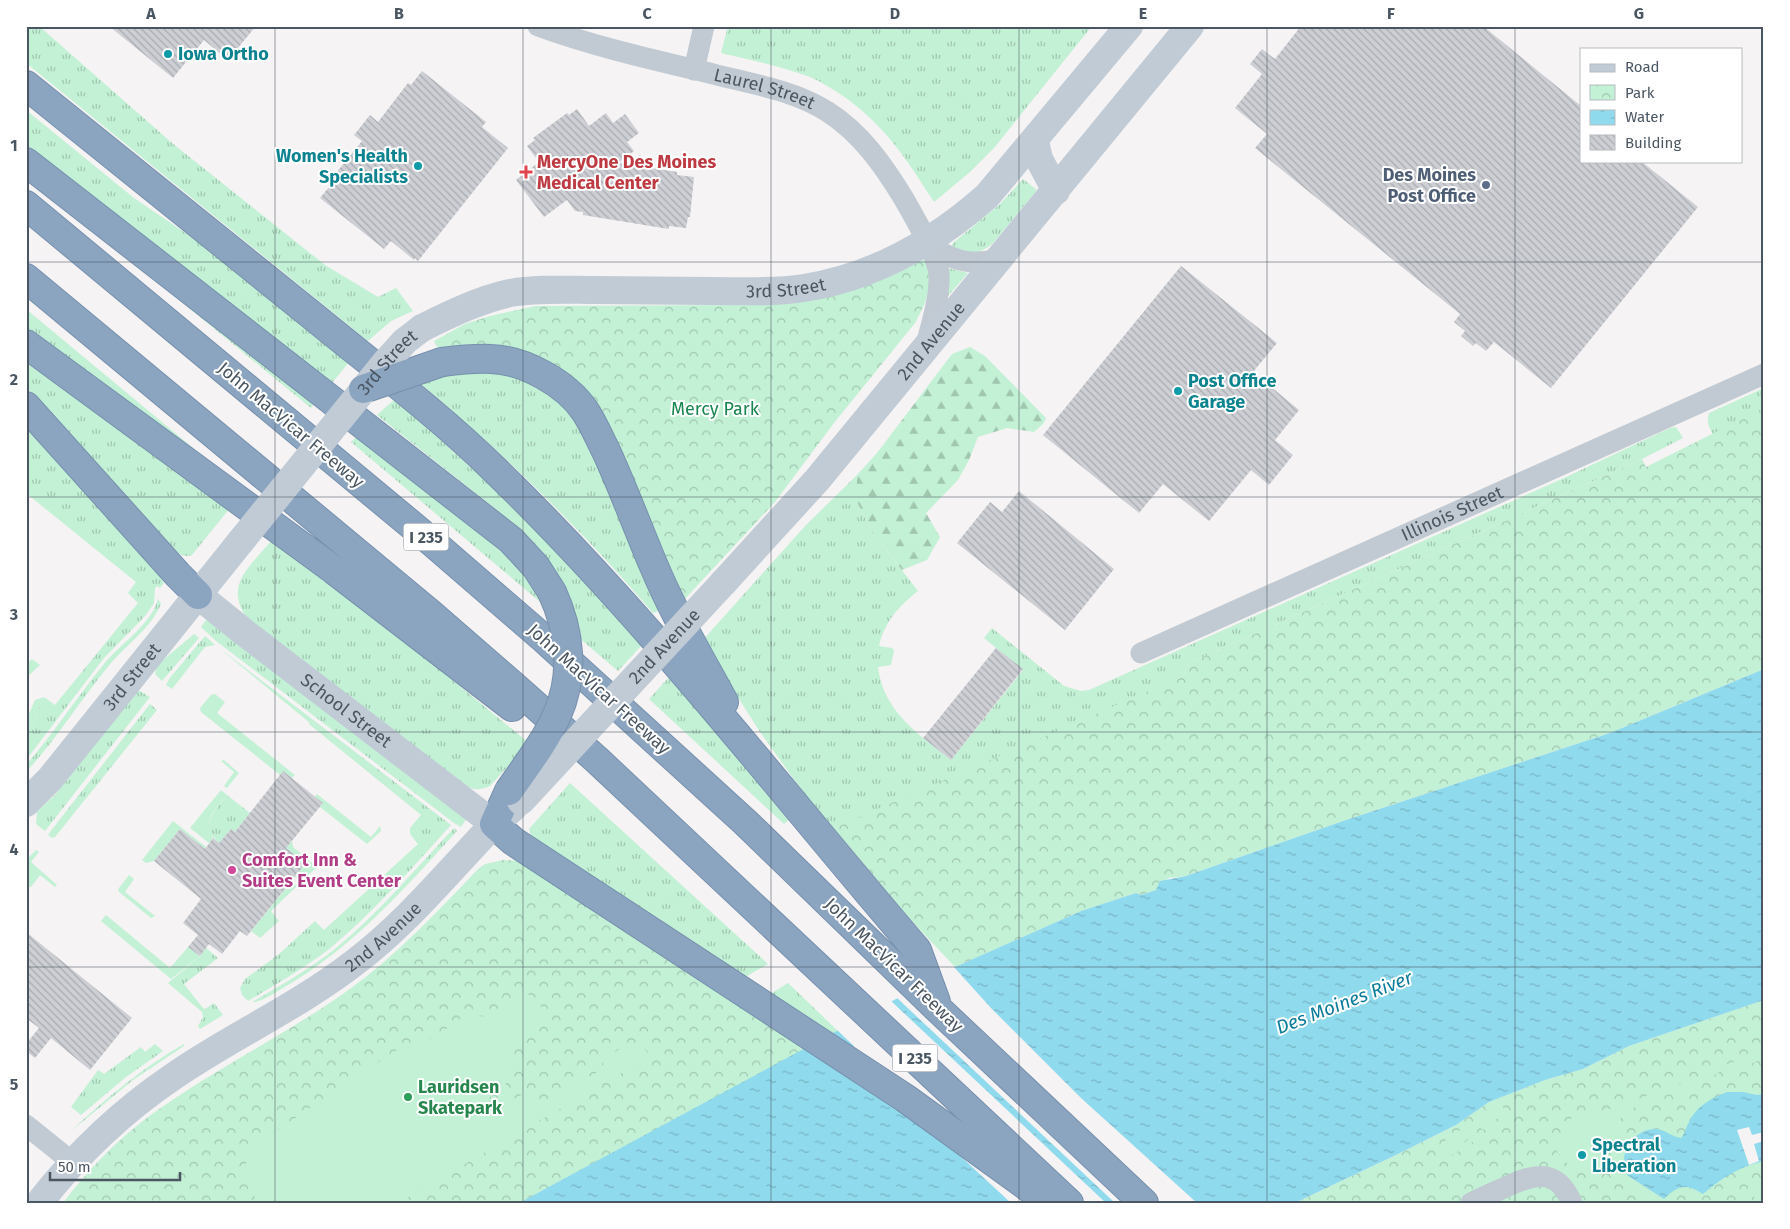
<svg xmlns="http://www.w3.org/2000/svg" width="1790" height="1229" font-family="'Fira Sans',sans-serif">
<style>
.grass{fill:url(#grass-tufts)}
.forest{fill:url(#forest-firs)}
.park{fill:url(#park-crowns)}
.garden{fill:#c3f1d5}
.water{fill:url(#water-ripples)}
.pier{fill:#f5f3f3}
.building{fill:url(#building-back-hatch)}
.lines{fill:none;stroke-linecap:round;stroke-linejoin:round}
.motorway-casing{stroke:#7690ad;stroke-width:30}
.minor{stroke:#c1cad2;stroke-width:21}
.secondary{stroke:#c1cbd6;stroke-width:28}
.motorway{stroke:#8ba5c1;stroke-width:28}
.motorway-bridge-casing{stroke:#7690ad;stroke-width:30;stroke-linecap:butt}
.secondary-bridge{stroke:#c1cbd6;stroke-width:28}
.motorway-bridge{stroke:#8ba5c1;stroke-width:28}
.grid{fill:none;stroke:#4a5661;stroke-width:1;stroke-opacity:0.55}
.culture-dot{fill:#0f9aa8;stroke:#fff;stroke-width:2}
.health-dot{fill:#e0444e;stroke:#fff;stroke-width:2}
.service-dot{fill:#5c6f8a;stroke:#fff;stroke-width:2}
.hotel-dot{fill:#d1479c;stroke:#fff;stroke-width:2}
.leisure-dot{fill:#2e9e5b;stroke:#fff;stroke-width:2}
.labels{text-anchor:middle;stroke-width:4;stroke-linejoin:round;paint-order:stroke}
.shield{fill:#fff;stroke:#808990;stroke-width:1}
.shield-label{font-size:16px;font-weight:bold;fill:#4a5661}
.culture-label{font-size:18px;font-weight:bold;fill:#0d838f;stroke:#fff;text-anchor:start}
.street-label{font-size:18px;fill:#4a5661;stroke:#fff}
.health-label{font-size:18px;font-weight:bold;fill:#be3a42;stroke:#fff;text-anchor:start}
.service-label{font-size:18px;font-weight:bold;fill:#4e5e75;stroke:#fff;text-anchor:end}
.park-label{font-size:18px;fill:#17864f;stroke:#fff}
.hotel-label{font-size:18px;font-weight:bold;fill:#b23c85;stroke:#fff;text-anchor:start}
.leisure-label{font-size:18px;font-weight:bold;fill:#27864d;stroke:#fff;text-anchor:start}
.water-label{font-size:19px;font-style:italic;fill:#0c7c9b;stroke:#fff}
.neatline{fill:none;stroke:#4a5661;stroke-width:2}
.grid-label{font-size:16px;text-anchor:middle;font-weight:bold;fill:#4a5661}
</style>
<defs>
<pattern id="grass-tufts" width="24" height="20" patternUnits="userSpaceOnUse" patternTransform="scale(1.25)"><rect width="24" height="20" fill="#c3f1d5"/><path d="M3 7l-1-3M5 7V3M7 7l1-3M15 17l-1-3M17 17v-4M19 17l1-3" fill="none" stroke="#a0c6b0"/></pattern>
<pattern id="forest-firs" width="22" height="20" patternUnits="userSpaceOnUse" patternTransform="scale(1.25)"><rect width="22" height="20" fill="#c3f1d5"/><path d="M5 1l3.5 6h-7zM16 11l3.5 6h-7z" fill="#a0c6b0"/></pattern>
<pattern id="park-crowns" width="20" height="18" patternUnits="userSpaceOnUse" patternTransform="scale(1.25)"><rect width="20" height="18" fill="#c3f1d5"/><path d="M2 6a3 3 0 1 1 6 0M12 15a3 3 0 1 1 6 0" fill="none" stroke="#a0c6b0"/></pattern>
<pattern id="water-ripples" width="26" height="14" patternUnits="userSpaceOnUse" patternTransform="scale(1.25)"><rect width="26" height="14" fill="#90daee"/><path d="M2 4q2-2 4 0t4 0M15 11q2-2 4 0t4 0" fill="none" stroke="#78b4c4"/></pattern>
<pattern id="building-back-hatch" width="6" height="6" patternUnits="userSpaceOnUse" patternTransform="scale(1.25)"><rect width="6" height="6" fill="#cdcfd5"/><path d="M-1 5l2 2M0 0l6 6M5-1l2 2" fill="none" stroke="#a8abb0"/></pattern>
</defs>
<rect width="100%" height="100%" fill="#f5f3f3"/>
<path class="grass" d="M26,26H39L172,143L325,265L378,297L396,288L413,311L391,321L368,341L26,63Z
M728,26H1092L994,148L970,172L934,202C907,160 887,128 846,98C834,90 822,82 810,77C781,66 750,60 721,53Z
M26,110L134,198L209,249L350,361L331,384L26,145Z
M1023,179L1037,190L993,243C979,256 967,253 951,247L953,243L1000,204Z
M96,232L316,402L311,408Z
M948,268L968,273L947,297Z
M26,309L228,477L26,330Z
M26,363L106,418L230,508L192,555C183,558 179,554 172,547L29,390L26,387Z
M471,368C486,371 503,372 518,377C544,386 563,404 580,424L661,610L653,613C582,530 503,453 420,383Z
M1764,388V409L1713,435C1709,427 1706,422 1709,413Z
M395,399L496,490L554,547L642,645L618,671L578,637L562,586L555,571L544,554L522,530L377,415Z
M26,425L158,571L164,583L160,588L157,586L155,588L154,603L146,615L104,658L26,760V738L44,697L55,705L138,603L128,593L136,582L26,493Z
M1676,427L1683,438L1642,459L1188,664L1183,676L1044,738L892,897L803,792L760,732L702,641L806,525L857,475V502L874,534L918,591C899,606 885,621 879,646L892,648L894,651L891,665L878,667C883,711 918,734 951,760L1023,670L984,638L992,628L1064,686L1081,691L1089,690L1564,478L1670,428Z
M356,437L517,563L527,575L546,607L351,442Z
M271,541L378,619L529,743L490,786C479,791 473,790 463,785L248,620C223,585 249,568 271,541Z
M158,599L161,604C150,630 124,646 107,668C79,702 56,740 26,772V765C54,733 77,697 104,664C120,644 151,625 158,599Z
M208,619L467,818L461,827L454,823L216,641L201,627L206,620Z
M194,634L199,638L162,681L155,674L157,665Z
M205,636L215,645L205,647L172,689L166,685L169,679Z
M219,648L451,825C412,868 373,913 328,950C303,969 275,985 248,1001L242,995L240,988L245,979L279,954L315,921L324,930L418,844L410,834V828L421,815L405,802L407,799L311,721L310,723Z
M32,659L40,665L26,678V665Z
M670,676L789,820L784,824L649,699Z
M138,690L150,697L146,702L45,831L36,824L37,812L56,794L133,693Z
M150,704L157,710L55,837L52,838L48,835L50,832Z
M570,783L768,964L745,977L538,844L531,836L529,829Z
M227,795L250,813L235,832L231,829L219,843C198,826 215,811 227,795Z
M454,828L457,831C403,890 354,947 283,988C274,993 263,1002 252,1002C281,985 310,969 336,948C379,913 416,868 454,828Z
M206,948L218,958L184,984L203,1008L205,1009L214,1003L223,1015L200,1029L198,1026L203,1017L202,1012L168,983L200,956Z
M788,983L838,1031L832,1035L770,994Z
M155,1044L163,1051L126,1077L81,1115L71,1107L98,1070L104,1074L141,1047L145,1052Z
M184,1044V1046L133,1080L70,1132C105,1099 142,1068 184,1044Z"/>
<path class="forest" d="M970,347L985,356L1046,418L1043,424L1034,432L1007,428L978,437L969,460L958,480L926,513L940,537L927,560L902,570L874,534L857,502V475L877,453L952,354Z"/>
<path class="park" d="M923,260L929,263C930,290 929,298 915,323L834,423L775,502L682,602L586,396L439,350L434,341L465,324L490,316L535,306L755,305L810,300L856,288L888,277Z
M1764,408V669L1610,733L1343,821L1186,876L1168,878L1156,890L1141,895L1136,893L1081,911L955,967L908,917L834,828L1183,676L1188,664L1642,459L1646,467Z
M503,860L521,861L809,1048L519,1203H63C87,1171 116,1141 148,1117C212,1070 284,1036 347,991C396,956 437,912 478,869L485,864Z
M1764,1000V1203H1295L1396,1155L1456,1125L1489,1102L1545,1080L1583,1069L1629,1046Z"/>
<path class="garden" d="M215,694L225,702L217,713L295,775L292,778L283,772L280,775L201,712L200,708L211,695Z
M44,697L26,738V721L35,700Z
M311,721L408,799L405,802L309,724Z
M224,760L239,773L227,788L224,786L234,772L221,761Z
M221,790L227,795C215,811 203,818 213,838L209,843L190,828Z
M317,794L371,837L380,826L381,831L367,844L320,807L323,803L315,797Z
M173,821L206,847L205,849L180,829L154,861L146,863L142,860Z
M292,841L293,847L317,867L301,882L295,877L305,863L286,848Z
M36,850L39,852L31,862L57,885L55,887L40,875L31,887L26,886V860Z
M129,875L134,879L125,892L155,916L151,918L118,891L119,888Z
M291,882L297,886L271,911L279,921L260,938L251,931Z
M106,915L170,968L188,947L200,956L171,979L101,921Z
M525,994C531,995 535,996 538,1001C551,1019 522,1028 516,1041C509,1055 513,1079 502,1089C494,1096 481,1101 471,1106L479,1119L532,1089L541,1104L605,1068L601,1059L630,1044L634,1052L643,1048L652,1057L642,1061L398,1203H258C244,1177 238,1172 255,1145L395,1051C411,1045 427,1042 442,1032C449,1028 456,1020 464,1017C476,1013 488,1020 499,1015C510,1011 513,998 525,994Z
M1764,1049V1058L1753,1063L1723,1070L1690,1090L1662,1096L1636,1106L1621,1118L1610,1133H1608L1604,1139L1606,1141C1601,1147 1595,1163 1590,1168C1575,1181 1556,1150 1550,1140L1562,1132L1558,1127L1578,1114C1584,1118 1590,1116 1597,1114L1690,1080Z
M1501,1106L1506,1110L1505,1114L1496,1119L1484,1130L1480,1128L1479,1120Z
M1509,1119C1499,1135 1484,1136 1469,1144C1460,1150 1455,1155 1445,1157L1449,1150L1454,1151L1469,1139L1489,1133L1499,1124Z
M1469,1124H1473L1475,1130L1461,1138L1451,1146L1445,1144V1141C1451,1133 1462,1131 1469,1124Z
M1616,1173L1627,1175L1670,1203H1655L1633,1184Z
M1757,1182L1764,1200V1203H1757L1749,1185Z"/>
<path class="water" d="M1764,669V1000L1629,1046L1583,1069L1545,1080L1489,1102L1456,1125L1396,1155L1299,1201L1295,1203H519L955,967L1081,911L1136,893L1141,895L1156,890L1160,881L1186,876L1343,821L1610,733Z
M1727,1092H1743L1757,1095L1764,1094V1161C1740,1166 1722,1178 1703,1194C1686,1183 1678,1185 1664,1199L1627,1175C1626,1170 1623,1164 1624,1159C1625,1144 1639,1129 1655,1129C1665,1129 1672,1137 1681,1138C1685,1134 1685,1129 1688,1124C1695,1107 1711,1098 1727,1092Z"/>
<path class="pier" d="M953,966L991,1008L1081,1098L1197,1203H1115L896,997Z
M890,1000L1106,1203H1011L957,1153L916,1121L851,1048L854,1046L836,1029Z
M1749,1127L1752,1135L1764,1132V1141L1754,1144L1759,1161L1749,1165L1737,1130Z"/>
<path class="building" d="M109,26H256L228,60L204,40L173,78Z
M1301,26H1483L1581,106V161H1641L1698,207L1551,388L1494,342L1486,351L1476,343L1473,346L1461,336L1465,331L1454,322L1460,314L1255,148L1267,134L1235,108L1262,74L1250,64L1262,49L1275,59Z
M422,71L486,122L482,127L508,148L418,261L415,258L414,260L391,241L384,249L320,198L334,181L331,179L362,141L354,135L370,115L378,122L408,83L411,85Z
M577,109L589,126L606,113L613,123L625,114L639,133L627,142L634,151L618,163L677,172V175L694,177L690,217H688L686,228L669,226V229L583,215V212L575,211L567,200L544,217L516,180L539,162L527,146L535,140L533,138L567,113L569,115Z
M1181,266L1277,343L1253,372L1299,410L1275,440L1293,455L1269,485L1251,470L1209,521L1163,484L1139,513L1043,435Z
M1019,491L1114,569L1065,630L957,543L990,502L1002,512Z
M996,648L1023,669L951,760L923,738Z
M283,771L323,803L286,848L306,863L247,936L240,931L222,954L209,944L200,956L188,947L198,935L183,923L201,899L154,861L180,829L205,849L213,838L219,843L231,829L235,832Z
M26,932L132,1018L90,1070L51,1038L35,1058L26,1051V1044L39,1028L26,1018Z"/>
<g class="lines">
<defs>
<path id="motorway" d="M26,85C122,162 218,239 314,317C375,367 439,415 495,470C648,618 778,788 917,950L936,1002
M26,162L511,540L536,567L552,592
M26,205L432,542L543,638L745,822L938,1009L1144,1203
M26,278L432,615L516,688L597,760L1069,1203
M26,344L334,570L512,707
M442,362C458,360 474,358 491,359C524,360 566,383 585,411C593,423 599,437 606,451C623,488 637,526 653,564C673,612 699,656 724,702
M26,406L178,575L198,595
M509,791L494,824L513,841L905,1098L1050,1203"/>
</defs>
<use href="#motorway" class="motorway-casing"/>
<g class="minor">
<path id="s1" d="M538,26C595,47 654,60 713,74C752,84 793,90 828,112C861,133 884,166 904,199C913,215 938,257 939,274C940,297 932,322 926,345"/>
<path d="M694,70L704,26"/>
<path d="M927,243C951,261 970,266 999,259"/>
<path id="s2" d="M1141,653L1764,374"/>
<path d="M26,1125L72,1162"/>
<path d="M1471,1203C1483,1197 1494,1192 1506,1187C1536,1173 1557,1168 1572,1203"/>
</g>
<g class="secondary">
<path d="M1035,141L1039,159L1056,191"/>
<path id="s3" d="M422,328C450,314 479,300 510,293C538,288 568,290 597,290C634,290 672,291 710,291C741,291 773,293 804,288C874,277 935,242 987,196L1129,26"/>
<path id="s4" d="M724,582L817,480L1190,26"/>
<path id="s5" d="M198,595L245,633L494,824"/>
<path id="s6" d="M26,803L50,779L241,541"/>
<path id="s7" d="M39,1203C77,1154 122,1111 174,1076C232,1036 297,1007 354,963C406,924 448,872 494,824L513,808"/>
</g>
<use href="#motorway" class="motorway"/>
<defs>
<path id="motorway-bridge" d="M363,389L442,362
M509,791C526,766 545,742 557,715C575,675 570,631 552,592"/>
</defs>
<use href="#motorway-bridge" class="motorway-bridge-casing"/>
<g class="secondary-bridge">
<path id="s8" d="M241,541L385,363L405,341L422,328"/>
<path id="s9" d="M521,801L724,582"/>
</g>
<use href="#motorway-bridge" class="motorway-bridge"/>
</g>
<path class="grid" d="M275,26V1203M523,26V1203M771,26V1203M1019,26V1203M1267,26V1203M1515,26V1203M26,262H1764M26,497H1764M26,732H1764M26,967H1764"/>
<g class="culture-dot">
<circle cx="168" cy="54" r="5"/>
<circle cx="418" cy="166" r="5"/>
<circle cx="1178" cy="391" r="5"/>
<circle cx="1582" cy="1155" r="5"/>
</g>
<path class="health-dot" d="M523.5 164.5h5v5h5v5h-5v5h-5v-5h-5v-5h5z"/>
<circle class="service-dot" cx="1486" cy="185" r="5"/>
<circle class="hotel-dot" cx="232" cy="870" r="5"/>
<circle class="leisure-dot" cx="408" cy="1097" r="5"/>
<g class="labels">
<g class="shield">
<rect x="403.5" y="523.5" width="45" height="27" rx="4"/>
<rect x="892.5" y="1044.5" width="45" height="27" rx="4"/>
</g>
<g class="shield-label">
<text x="426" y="543">I 235</text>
<text x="915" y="1064">I 235</text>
</g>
<g class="culture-label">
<text x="178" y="60">Iowa Ortho</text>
<text x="408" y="162" text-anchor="end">Women's Health<tspan x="408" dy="21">Specialists</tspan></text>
<text x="1188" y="387">Post Office<tspan x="1188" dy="21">Garage</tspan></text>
<text x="1592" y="1151">Spectral<tspan x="1592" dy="21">Liberation</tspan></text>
</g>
<g class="street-label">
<text dy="6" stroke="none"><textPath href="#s1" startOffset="235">Laurel Street</textPath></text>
<text dy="6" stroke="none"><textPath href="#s3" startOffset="371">3rd Street</textPath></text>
<text dy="6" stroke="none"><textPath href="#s4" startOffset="318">2nd Avenue</textPath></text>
<text dy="6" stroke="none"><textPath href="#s8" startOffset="231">3rd Street</textPath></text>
<text transform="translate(291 425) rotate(40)" y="6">John MacVicar Freeway</text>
<text dy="6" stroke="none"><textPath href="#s2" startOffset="341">Illinois Street</textPath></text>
<text dy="6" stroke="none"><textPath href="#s9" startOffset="211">2nd Avenue</textPath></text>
<text dy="6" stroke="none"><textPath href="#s6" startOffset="165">3rd Street</textPath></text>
<text transform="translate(599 689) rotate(42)" y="6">John MacVicar Freeway</text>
<text dy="6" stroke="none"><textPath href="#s5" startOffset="188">School Street</textPath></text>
<text dy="6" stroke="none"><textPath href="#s7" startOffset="438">2nd Avenue</textPath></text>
<text transform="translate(894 965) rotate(44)" y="6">John MacVicar Freeway</text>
</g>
<g class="health-label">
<text x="537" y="168">MercyOne Des Moines<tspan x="537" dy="21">Medical Center</tspan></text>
</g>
<g class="service-label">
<text x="1476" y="181">Des Moines<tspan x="1476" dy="21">Post Office</tspan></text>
</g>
<g class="park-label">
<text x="715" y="415">Mercy Park</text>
</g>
<g class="hotel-label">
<text x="242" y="866">Comfort Inn &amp;<tspan x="242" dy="21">Suites Event Center</tspan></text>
</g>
<g class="leisure-label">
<text x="418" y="1093">Lauridsen<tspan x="418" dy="21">Skatepark</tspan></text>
</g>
<g class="water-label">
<text transform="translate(1344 1002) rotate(-21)" y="7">Des Moines River</text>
</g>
</g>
<rect width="1790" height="1229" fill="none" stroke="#ffffff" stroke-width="55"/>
<rect x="1580" y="48" width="162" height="115" fill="#ffffff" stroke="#b7bbc0"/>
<rect x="1590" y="64" width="25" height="8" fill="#c1cbd6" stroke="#b7bbc0"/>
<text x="1625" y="72" font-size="15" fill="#4a5661">Road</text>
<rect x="1590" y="85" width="25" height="15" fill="url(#park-crowns)" stroke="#b7bbc0"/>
<text x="1625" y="98" font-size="15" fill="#4a5661">Park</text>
<rect x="1590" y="110" width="25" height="15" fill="url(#water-ripples)" stroke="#b7bbc0"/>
<text x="1625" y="122" font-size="15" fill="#4a5661">Water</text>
<rect x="1590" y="135" width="25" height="15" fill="url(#building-back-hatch)" stroke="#b7bbc0"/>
<text x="1625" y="148" font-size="15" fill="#4a5661">Building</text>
<path d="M50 1172v8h130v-8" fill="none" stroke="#4a5661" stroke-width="2.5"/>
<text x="58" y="1172" font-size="15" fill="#4a5661" stroke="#ffffff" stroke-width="4" paint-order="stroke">50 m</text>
<rect x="28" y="28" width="1734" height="1174" class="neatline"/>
<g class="grid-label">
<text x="151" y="19">A</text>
<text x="399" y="19">B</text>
<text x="647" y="19">C</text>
<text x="895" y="19">D</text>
<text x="1143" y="19">E</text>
<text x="1391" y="19">F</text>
<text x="1639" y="19">G</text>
<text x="14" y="151">1</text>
<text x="14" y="385">2</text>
<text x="14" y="620">3</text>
<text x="14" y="855">4</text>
<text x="14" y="1090">5</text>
</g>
</svg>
